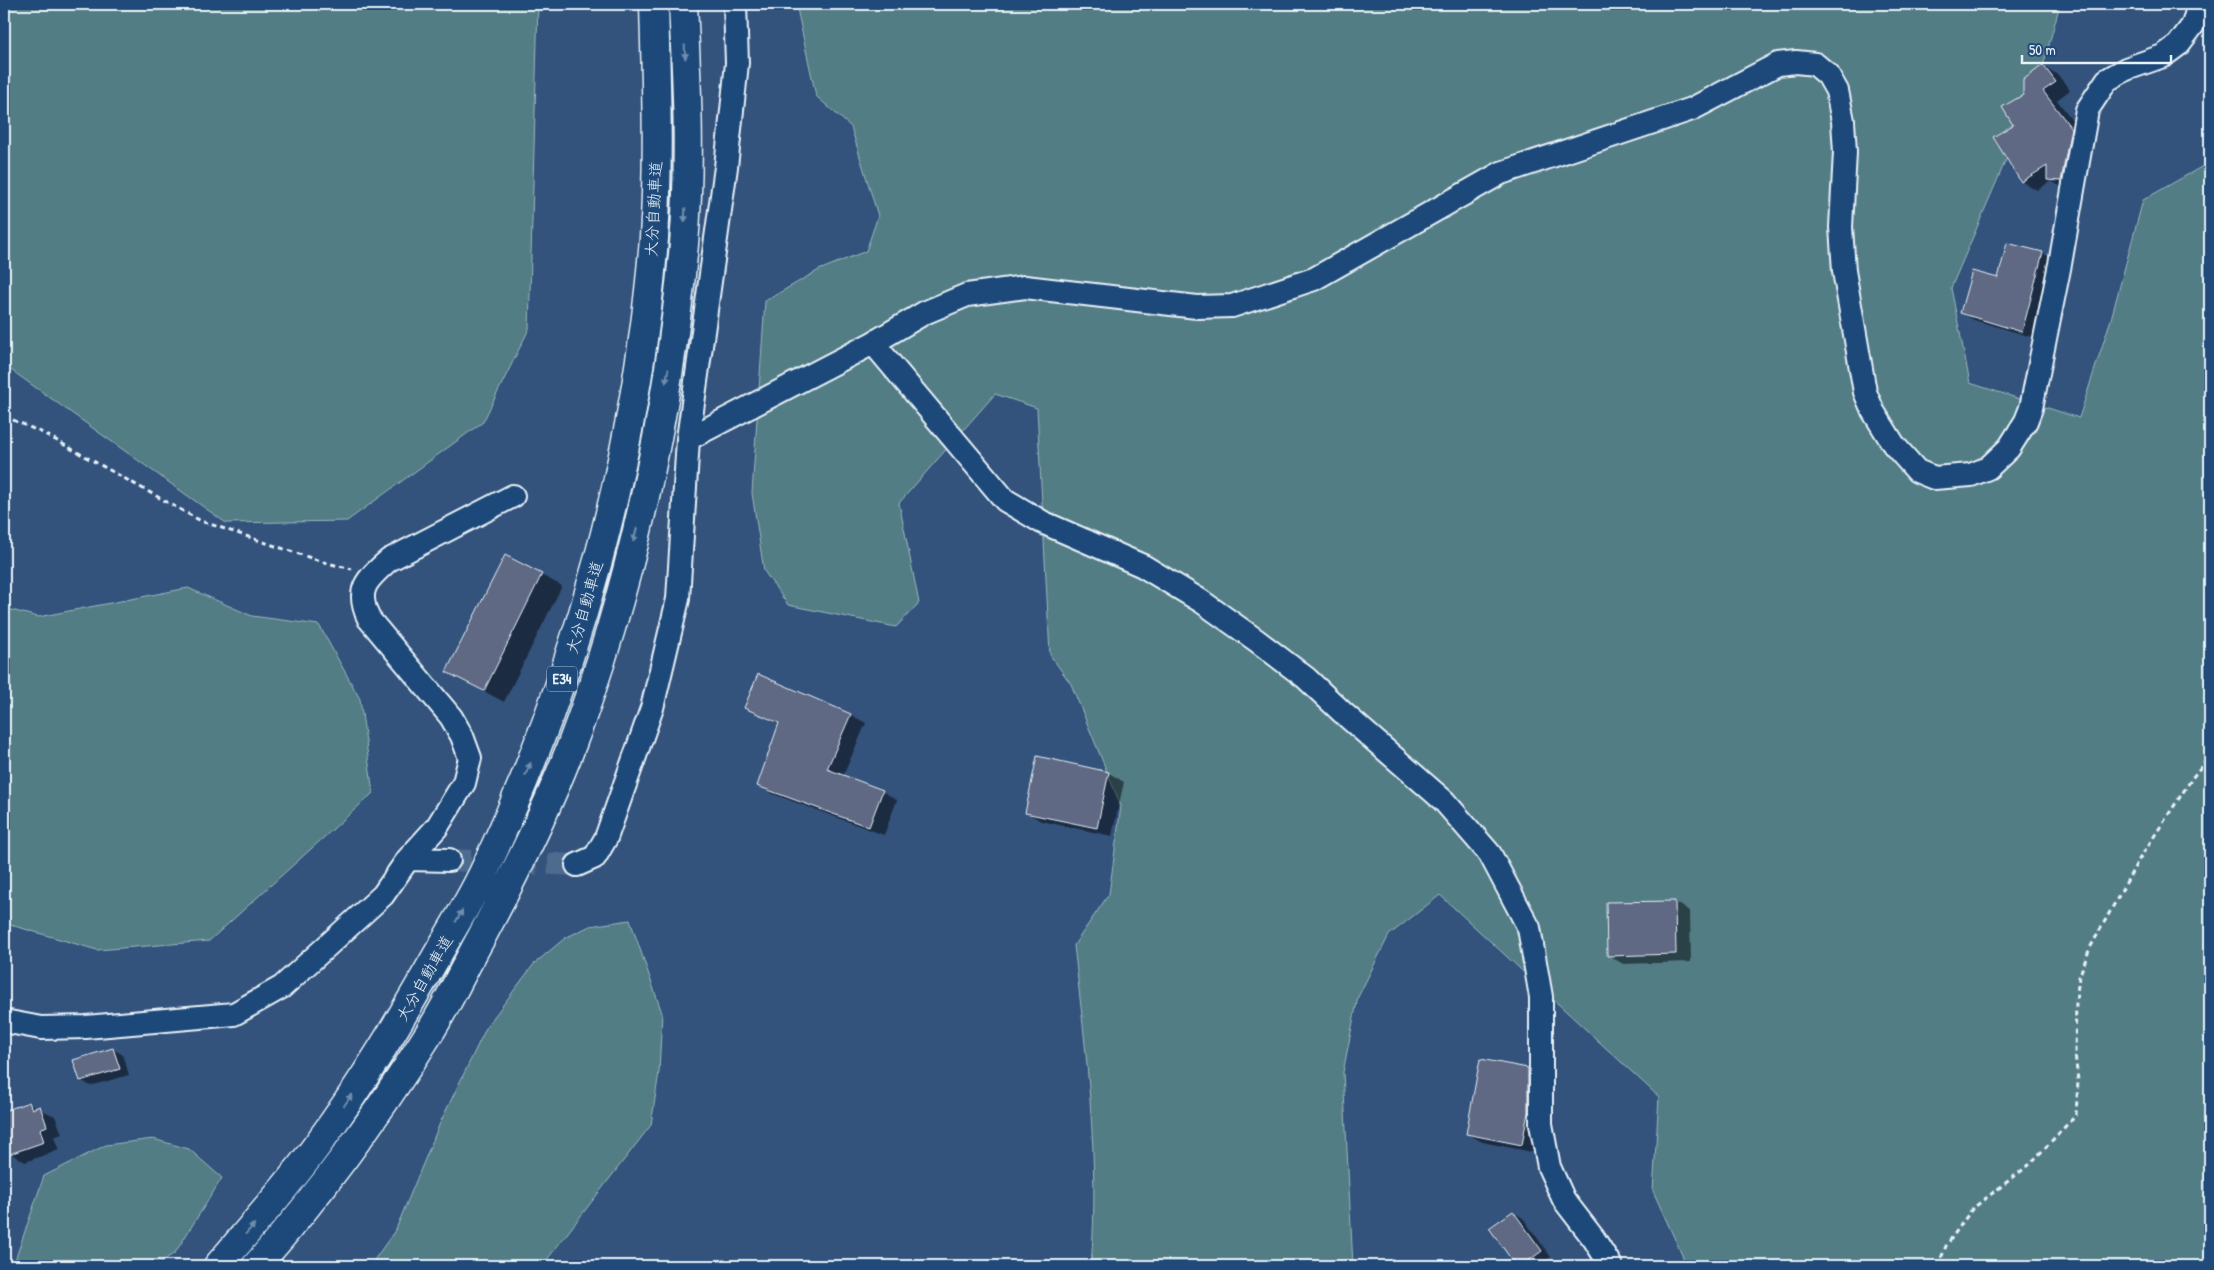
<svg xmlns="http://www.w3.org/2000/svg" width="2214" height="1270" font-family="'Patrick Hand','Klee One',sans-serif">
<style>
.green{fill:#527d85;stroke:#9db7be}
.shadow{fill:#0007}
.building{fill:#616984;stroke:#e8f1f8}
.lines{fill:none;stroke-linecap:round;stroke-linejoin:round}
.minor-tunnel{stroke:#4e6b8f;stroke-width:22;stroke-dasharray:22 11;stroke-linecap:butt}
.minor-casing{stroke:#e8f1f8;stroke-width:26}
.highway-casing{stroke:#e8f1f8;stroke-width:31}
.path{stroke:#e8f1f8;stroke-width:3;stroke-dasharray:5 4;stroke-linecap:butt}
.minor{stroke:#1f4a7a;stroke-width:22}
.highway{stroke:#1f4a7a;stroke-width:28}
.oneway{fill:#6f8dac}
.labels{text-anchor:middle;stroke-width:5;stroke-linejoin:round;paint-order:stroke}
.shield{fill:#1f4a7a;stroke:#acbfd2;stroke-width:1}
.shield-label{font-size:15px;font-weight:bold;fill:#e8f1f8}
.street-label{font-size:16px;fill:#e8f1f8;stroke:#1f4a7a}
</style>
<rect width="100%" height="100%" fill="#33537d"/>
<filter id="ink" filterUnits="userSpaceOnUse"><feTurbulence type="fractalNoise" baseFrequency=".02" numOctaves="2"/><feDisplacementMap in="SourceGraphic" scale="10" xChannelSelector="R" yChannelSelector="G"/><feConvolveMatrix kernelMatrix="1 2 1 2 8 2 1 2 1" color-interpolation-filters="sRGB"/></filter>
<g filter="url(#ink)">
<path class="green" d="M4,4H538L529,329L483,422L347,521L226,523L4,365Z
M796,4H2060L2038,85L1951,288L1970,383L2079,418L2111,319L2143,200L2210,162V1266H1687L1653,1191L1659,1097L1440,895L1389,935L1358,997L1343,1072L1353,1266H1091C1100,1158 1086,1052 1074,945L1109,894L1121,806L1071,684L1050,655L1037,408L995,394L899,503L919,603L896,627L788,605L764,571L752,493L765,301L819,270L866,251L878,216L851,127L816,96Z
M188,588L252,616L319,625L360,699L373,793L209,941L97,950L4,923V608L38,617Z
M630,920L662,1013L659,1072L651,1125L542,1266H370L396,1229L440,1123L487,1026L534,964L565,938L590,926Z
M153,1139L189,1149L222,1178L175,1253L155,1266H13L44,1176L106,1145Z"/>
<path class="shadow" d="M2043,66L2058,75L2070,90L2057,100L2085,137L2063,188L2051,181L2037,190L2022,182L1995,138L2015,126L2024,95Z
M2008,244L2043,253L2056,261L2035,338L1974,320L1961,313L1999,280Z
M505,556L562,586L504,702L448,672Z
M746,708L851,715L866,723L843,776L882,791L897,800L884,835L773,794L758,785L780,725Z
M1109,773L1124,782L1112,836L1041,821L1026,812Z
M1675,902L1690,911L1691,962L1623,964L1608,955Z
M113,1049L123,1055L129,1075L90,1086L81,1080Z
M1527,1069L1542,1078L1537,1153L1482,1142L1468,1134Z
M29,1104L55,1116L62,1134L54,1137L59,1150L25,1162L10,1153L4,1136V1113Z
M1513,1212L1523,1218L1551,1257L1539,1266H1518L1491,1228Z"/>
<path class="building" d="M2043,65L2056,82L2043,91L2071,128L2061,181L2047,180V166L2021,182L1993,137L2013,125L2002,107L2023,95V80Z
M2007,243L2043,252L2022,332L1960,313L1972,271L1998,278Z
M505,555L542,574L484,691L446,672Z
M758,674L851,714L827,769L883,790L869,827L757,786L779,723L744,708Z
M1037,756L1109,772L1097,828L1025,813Z
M1675,901L1676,954L1607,956L1606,902Z
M113,1048L120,1069L80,1081L73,1060Z
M1480,1059L1528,1068V1112L1522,1145L1466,1134Z
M29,1102L32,1109L40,1106L47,1126L40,1129L44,1142L4,1156V1111Z
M1513,1211L1542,1251L1521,1266H1516L1489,1228Z"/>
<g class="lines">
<path class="minor-tunnel" d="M449,860L577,865"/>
<defs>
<path id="minor" d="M873,343L1005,500L1042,522L1143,566L1201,601L1256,640L1306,678L1342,712L1444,801L1490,854L1529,928L1541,997V1124L1549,1167L1564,1200L1594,1239L1611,1266
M688,439L873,343L924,313L967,295L1025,287L1197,307L1232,306L1314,279L1501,173L1692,109L1778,64L1796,62L1815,64L1828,75L1837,91L1843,121L1845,152L1841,227L1844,271L1865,392L1873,411L1894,445L1917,471L1934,478L1971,475L1988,468L2009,448L2026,421L2031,408L2060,264L2087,110L2107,80L2126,69L2163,56L2178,45L2193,25L2199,4
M408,859L449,860
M577,865L595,857L606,838L652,708L678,599L688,439L726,167L737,63L735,4
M4,1021L41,1028L86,1027L234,1014L282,987L383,895L408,859L437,827L464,783L470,758L462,736L451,717L369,619C355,590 366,580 389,560L513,496"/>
<path id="highway" d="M218,1266C252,1226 287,1187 318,1144C363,1083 402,1017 439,952C455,924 473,896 486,867C578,670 637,455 654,238C659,160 656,81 654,4
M256,1266C320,1194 377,1116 428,1035C448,1004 463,970 481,938C513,878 544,816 569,752C630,593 669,414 684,244C691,164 687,83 683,4"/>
</defs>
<use href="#minor" class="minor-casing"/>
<use href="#highway" class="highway-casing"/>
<path class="path" d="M4,419H11L43,433L201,521L323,562L352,569
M1938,1266L1946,1246L1972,1209L2029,1165L2076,1115L2078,1081L2075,1053L2076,1001L2079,977L2090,948L2138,861L2193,777L2210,755"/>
<use href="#minor" class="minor"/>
<use href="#highway" class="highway"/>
</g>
<defs><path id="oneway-solid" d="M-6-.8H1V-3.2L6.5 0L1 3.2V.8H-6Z" transform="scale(1.25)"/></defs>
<g class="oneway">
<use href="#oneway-solid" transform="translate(685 52) rotate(87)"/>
<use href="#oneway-solid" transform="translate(685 215) rotate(92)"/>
<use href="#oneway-solid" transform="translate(667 376) rotate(101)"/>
<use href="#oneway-solid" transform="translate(635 535) rotate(105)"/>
<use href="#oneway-solid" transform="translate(528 769) rotate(-67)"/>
<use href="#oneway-solid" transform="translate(459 916) rotate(-61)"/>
<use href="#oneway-solid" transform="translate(348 1100) rotate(-56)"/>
<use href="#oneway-solid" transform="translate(250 1229) rotate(-49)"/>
</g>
</g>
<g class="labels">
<rect class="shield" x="547" y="666.5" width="30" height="25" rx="4"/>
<g class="shield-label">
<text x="562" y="684">E34</text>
</g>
<g class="street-label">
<text transform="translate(653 209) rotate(-87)" y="6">大分自動車道</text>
<text transform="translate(584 607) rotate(-74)" y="6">大分自動車道</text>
<text transform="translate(424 978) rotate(-60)" y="6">大分自動車道</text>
</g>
</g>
<rect width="2214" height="1270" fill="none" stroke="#1f4a7a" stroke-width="20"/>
<rect x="10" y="10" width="2194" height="1250" fill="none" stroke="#e8f1f8" stroke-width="2" filter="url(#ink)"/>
<path d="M2022 55v8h149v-8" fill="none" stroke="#e8f1f8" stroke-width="2.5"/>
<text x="2029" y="55" font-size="15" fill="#e8f1f8" stroke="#1f4a7a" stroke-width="4" paint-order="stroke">50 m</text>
</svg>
